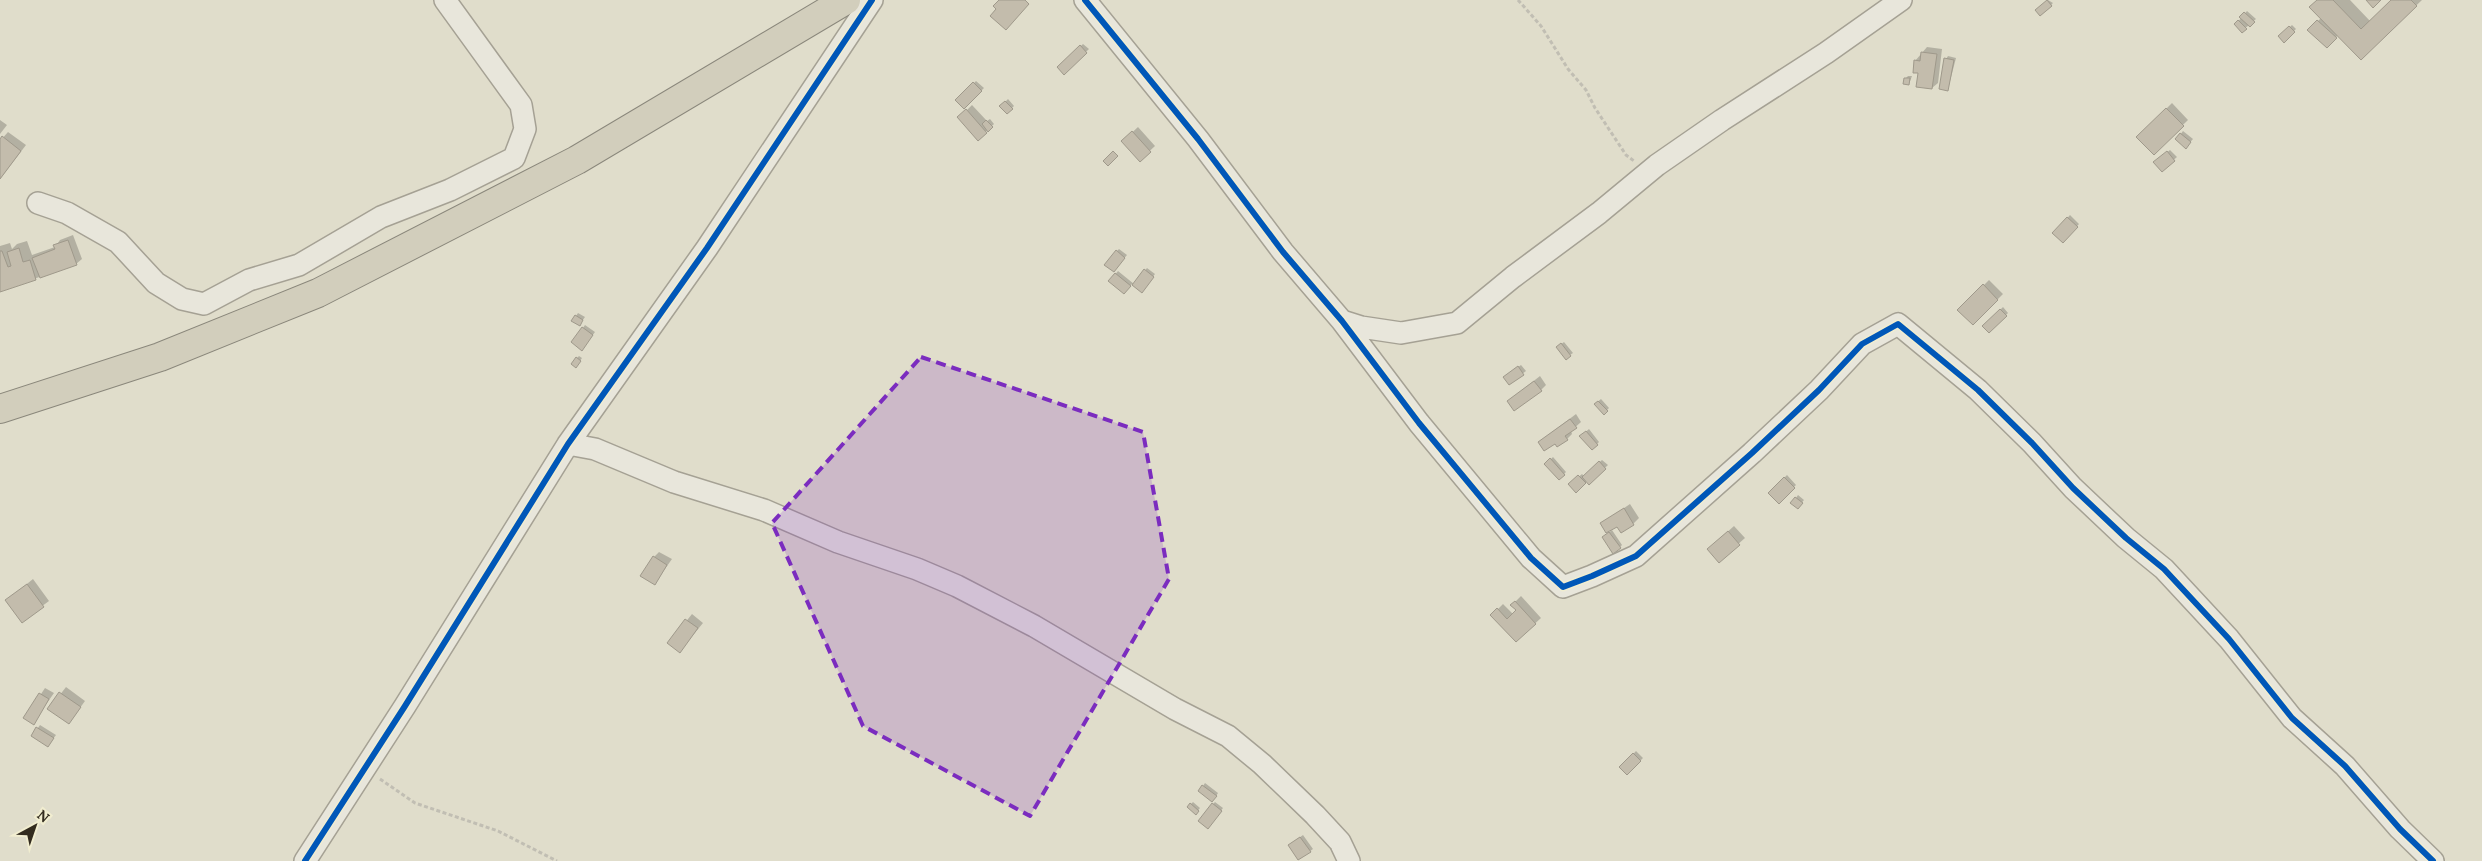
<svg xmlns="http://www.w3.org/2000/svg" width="2482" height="861" font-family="Lora,serif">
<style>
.shadow{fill:#0003}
.building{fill:#c3bcac;stroke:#9f998b}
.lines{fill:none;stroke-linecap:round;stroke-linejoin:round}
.street-casing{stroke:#a5a194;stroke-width:24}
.highway-casing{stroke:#8a877b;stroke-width:30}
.path{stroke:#c1beb3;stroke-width:3;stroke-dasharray:4 2.5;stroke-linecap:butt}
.street{stroke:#e8e6db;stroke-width:21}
.highway{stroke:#d2cebc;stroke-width:28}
.cycleway-casing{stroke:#f1edd0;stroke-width:9}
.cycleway{stroke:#0057b8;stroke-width:6}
.marked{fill:#7b2cbf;fill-opacity:0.2;stroke:#7b2cbf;stroke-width:4;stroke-dasharray:10 6;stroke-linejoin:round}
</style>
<rect width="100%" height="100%" fill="#e0ddcb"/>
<path class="shadow" d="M2048,0L2053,3L2041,15L2037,10Z
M2319,0H2350L2370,21L2392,0H2422L2361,58L2338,35L2327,47L2309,30L2321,18Z
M2247,11L2256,19L2242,31L2236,24Z
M2292,25L2296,29L2284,41L2280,36Z
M1083,44L1089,49L1064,73L1058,67Z
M1927,47L1942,49L1938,83L1932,88L1919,72L1915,61Z
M1948,56L1956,58L1948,89L1946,59Z
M1908,76H1912L1909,84L1906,78Z
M976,81L984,88L964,108L957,100Z
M1008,99L1014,106L1007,113L1001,106Z
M2172,103L2188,120L2154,153L2138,137Z
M972,105L987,121L990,119L994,124L978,139L959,118Z
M0,120L7,125L0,134Z
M1138,127L1155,146L1140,160L1123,141Z
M2183,131L2193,139L2186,147L2177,139Z
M8,132L26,145L0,179V141Z
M2170,150L2177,157L2162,170L2155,162Z
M2070,215L2079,224L2063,241L2054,233Z
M73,235L82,259L76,264L0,291V246L10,243L12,249L17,244L27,241L32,255L55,247L60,240Z
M1119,249L1127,255L1116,268L1117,251Z
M1147,268L1155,274L1142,291L1132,284L1124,292L1110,281L1118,271L1134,284Z
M1989,280L2003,294L1973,324L1959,310Z
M2003,307L2008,313L1989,332L1984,326Z
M578,313L585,317L580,324L576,316Z
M585,325L595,332L584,347L573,342Z
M1564,342L1573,353L1570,355L1560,345Z
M579,356L582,358L578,364L577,358Z
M1521,365L1526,371L1509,384L1507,375Z
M1540,376L1546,385L1541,390L1508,401Z
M1601,399L1609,408L1604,413L1595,404Z
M1576,414L1581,422L1571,431L1572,434L1567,439L1555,442H1539Z
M1589,429L1599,442L1592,449L1581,436Z
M1553,457L1566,472L1559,479L1546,464Z
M1602,460L1608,465L1589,483L1587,481L1576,491L1570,484L1582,474L1584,476Z
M1787,475L1796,485L1779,502L1769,493Z
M1798,495L1804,500L1798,507L1796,498Z
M1630,504L1639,518L1633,524L1621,531L1617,525L1602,523Z
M1734,526L1745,538L1719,561L1714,544Z
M1612,530L1622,545L1620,547L1606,535Z
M659,552L672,559L655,583L654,557Z
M33,579L49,601L22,621L7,600Z
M1521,596L1541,618L1516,641L1492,615L1503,604L1513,614L1517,610L1512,605Z
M692,614L703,623L680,651L669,643Z
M66,687L85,701L69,723L49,709Z
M45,688L54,693L33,723L25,718Z
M40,725L56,735L50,743L32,736Z
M1636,751L1643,758L1627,774L1621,767Z
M1205,783L1218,793L1215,798L1203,786Z
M1193,802L1200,808L1196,813L1189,806Z
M1215,802L1223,808L1210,825L1213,804Z
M1303,835L1313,849L1299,859L1292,843Z"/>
<path class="building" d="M999,0H1025L1029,4L1006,30L990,16L996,9L993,6Z
M2047,0L2052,6L2040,16L2035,10Z
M2317,0H2333L2361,29L2391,0H2411L2417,6L2361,60L2309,7Z
M2366,0H2381L2373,8Z
M2244,12L2255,22L2250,27L2239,17Z
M2238,20L2247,29L2242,33L2234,24Z
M2317,20L2337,38L2327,48L2307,30Z
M2289,26L2295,32L2284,43L2278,36Z
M1080,45L1087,53L1064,75L1057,67Z
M1921,52L1937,54L1932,89L1916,87L1918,73H1913L1914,60L1920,61Z
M1944,58L1954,60L1948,91L1939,89Z
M1904,78H1910L1909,85L1903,84Z
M973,82L982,91L964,109L955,100Z
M1005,101L1013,109L1007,114L999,106Z
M2166,108L2184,126L2154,155L2136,137Z
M966,109L987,133L978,141L957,117Z
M986,120L993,127L988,132L982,124Z
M1132,131L1151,152L1140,162L1121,141Z
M2180,133L2191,142L2186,149L2175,139Z
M2,136L21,151L0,179V139Z
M1113,151L1118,156L1108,166L1103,161Z
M2167,151L2175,161L2162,172L2153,162Z
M2067,217L2078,227L2063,243L2052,233Z
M68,240L77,265L40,278L32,258L55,249L53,245Z
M19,248L23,262L30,260L36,280L0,292V251H2L8,267L11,266L7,252Z
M1116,250L1125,258L1114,272L1104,265Z
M1144,269L1154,277L1142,293L1132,285Z
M1115,273L1131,286L1124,294L1108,281Z
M1983,284L1998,300L1973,325L1957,310Z
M2000,309L2007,316L1989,333L1982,326Z
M575,315L583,320L580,326L571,321Z
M582,327L593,335L582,351L571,342Z
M1561,343L1571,356L1566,360L1556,347Z
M576,357L581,361L576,368L571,364Z
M1518,366L1524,375L1509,385L1503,377Z
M1534,381L1542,391L1514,411L1507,401Z
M1598,401L1608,411L1604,415L1594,404Z
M1570,419L1577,428L1565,436L1568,440L1557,447L1555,444L1544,451L1538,442Z
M1586,431L1598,445L1592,450L1579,436Z
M1550,458L1565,475L1559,480L1544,464Z
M1599,461L1606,469L1589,485L1582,477Z
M1578,475L1586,483L1576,493L1568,484Z
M1784,477L1795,488L1779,504L1768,493Z
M1795,497L1803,503L1798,509L1790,503Z
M1624,508L1634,525L1621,533L1617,527L1606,533L1600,523Z
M1728,531L1740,545L1719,563L1707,549Z
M1609,532L1621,548L1613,554L1602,537Z
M653,556L667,565L655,585L640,576Z
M27,584L44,607L22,623L5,600Z
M1515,601L1536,624L1516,642L1490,615L1497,608L1507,619L1516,610L1510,605Z
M685,619L698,628L680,653L667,643Z
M59,692L81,707L69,724L47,709Z
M39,693L49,699L34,725L23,718Z
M36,727L54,738L48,747L31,736Z
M1633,753L1641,761L1627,775L1619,767Z
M1202,785L1217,796L1212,802L1198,791Z
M1190,803L1199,811L1196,815L1187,807Z
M1212,803L1222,811L1208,829L1198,821Z
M1300,837L1311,852L1298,860L1288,845Z"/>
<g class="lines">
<defs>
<path id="street" d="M1085,0L1198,139L1283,252L1342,321L1419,423L1531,558L1563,587L1592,576L1636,556L1752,453L1819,390L1862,344L1898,324L1978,390L2032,443L2073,488L2126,538L2164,569L2229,639L2292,718L2345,766L2400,829L2433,861
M38,203L67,213L118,242L156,283L182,299L204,304L249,280L299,265L381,217L450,190L514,158L525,129L521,105L445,0
M1342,321L1361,327L1401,333L1457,323L1513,277L1599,213L1657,165L1722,120L1826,53L1901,0
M568,444L595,449L674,482L764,510L838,542L917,569L957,586L1034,626L1175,709L1228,736L1262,764L1315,815L1340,842L1349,861
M305,861L405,706L568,444L707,248L872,0"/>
<path id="highway" d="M0,409L160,357L318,293L577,160L846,0"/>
</defs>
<use href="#street" class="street-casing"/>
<use href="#highway" class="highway-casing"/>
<path class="path" d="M1518,0L1541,26L1568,69L1586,90L1595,108L1626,155L1634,161
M380,779L415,803L498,831L557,861"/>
<use href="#street" class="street"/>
<use href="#highway" class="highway"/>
<defs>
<path id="cycleway" d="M1085,0L1198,139L1283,252L1342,321L1419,423L1531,558L1563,587L1592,576L1636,556L1752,453L1819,390L1862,344L1898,324L1978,390L2032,443L2073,488L2126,538L2164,569L2229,639L2292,718L2345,766L2400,829L2433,861
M305,861L405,706L568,444L707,248L872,0"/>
</defs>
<use href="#cycleway" class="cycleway-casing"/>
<use href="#cycleway" class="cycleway"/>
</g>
<path class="marked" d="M921,357L1143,432L1169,579L1030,816L863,726L772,523Z"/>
<g transform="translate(35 826) rotate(40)" stroke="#f1edd0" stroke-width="4" paint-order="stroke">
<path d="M0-4L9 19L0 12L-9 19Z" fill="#322b1e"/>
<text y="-8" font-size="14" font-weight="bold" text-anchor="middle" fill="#322b1e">N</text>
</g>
</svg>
